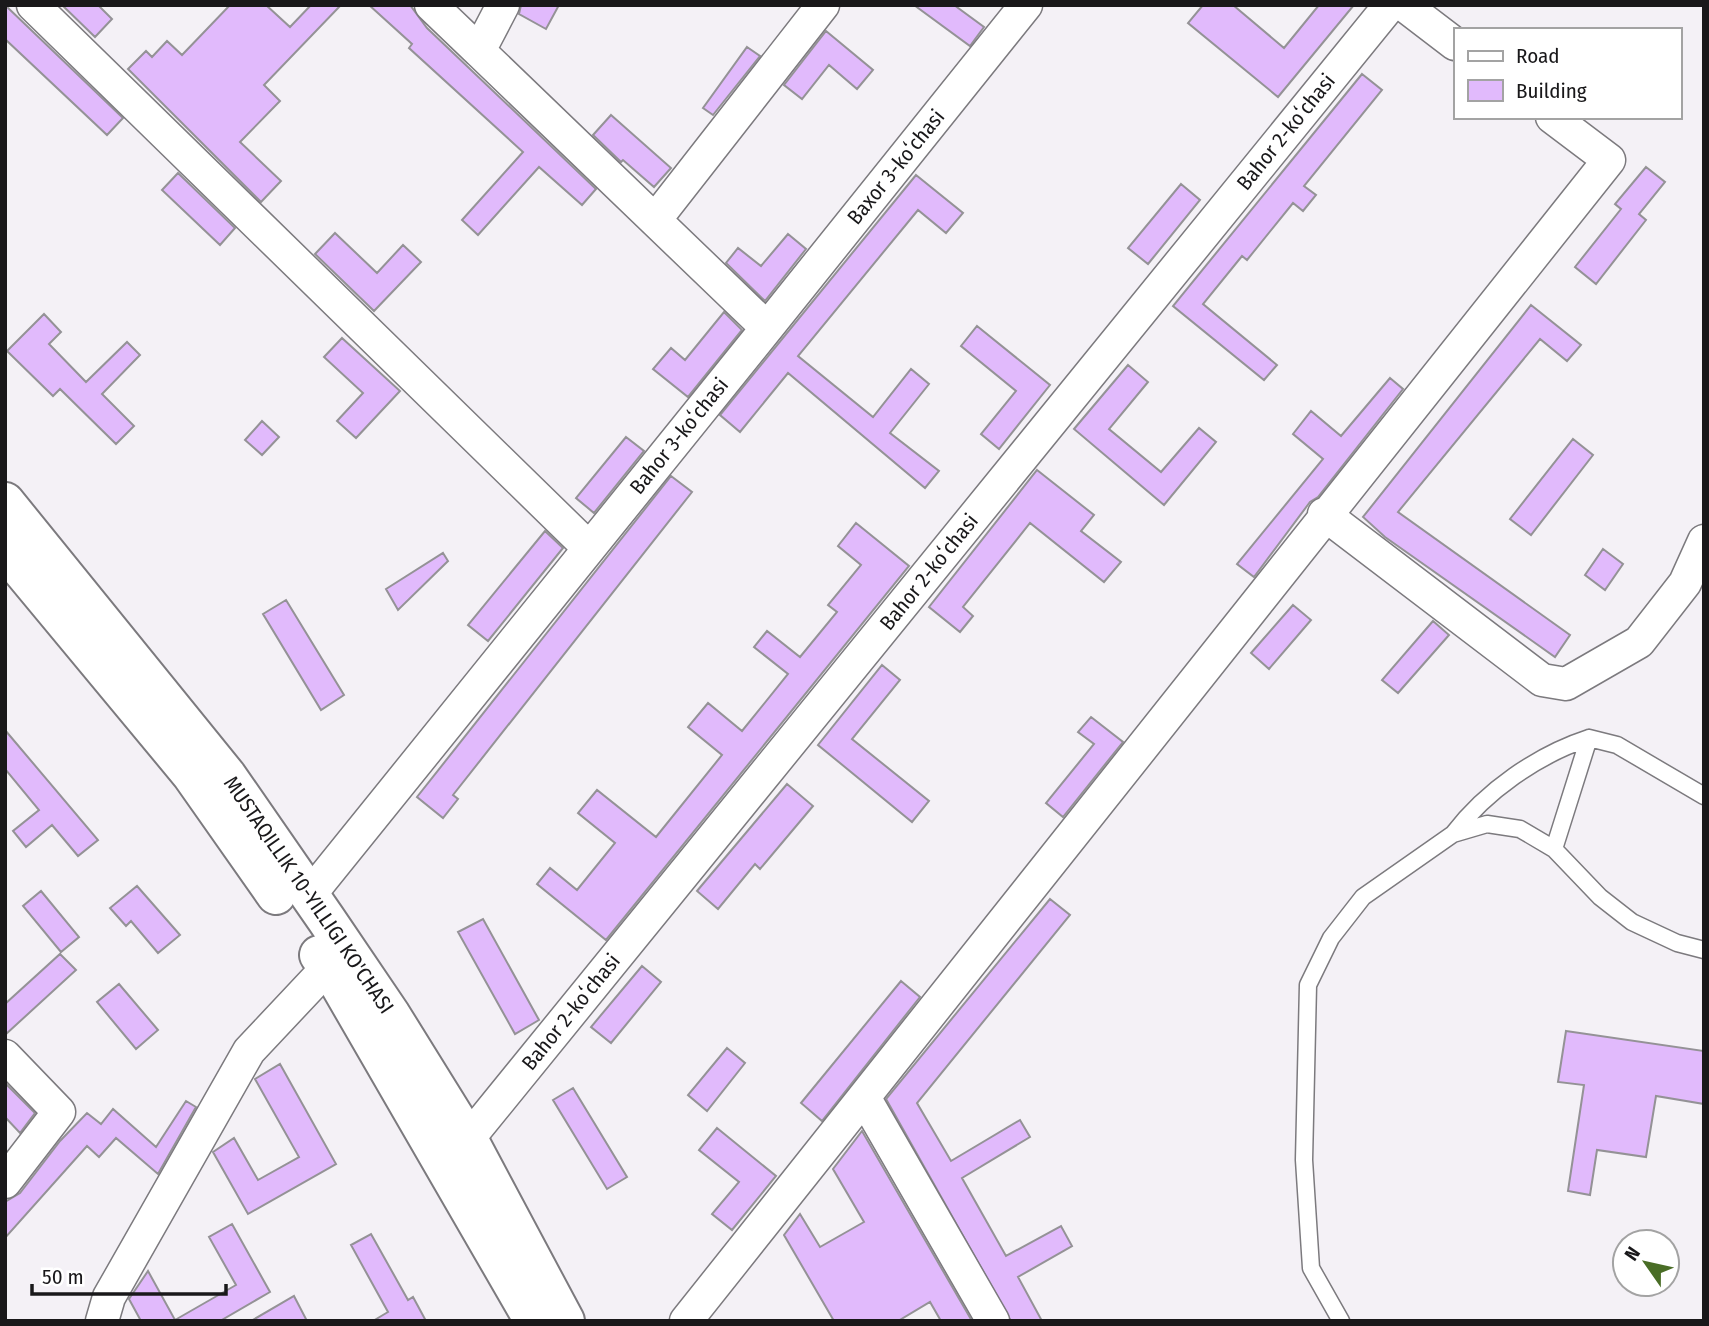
<svg xmlns="http://www.w3.org/2000/svg" width="1709" height="1326" font-family="'Fira Sans Condensed',sans-serif">
<style>
.building{fill:#e1bafc;stroke:#949296;stroke-width:2}
.lines{fill:none;stroke-linecap:round;stroke-linejoin:round}
.lane-casing{stroke:#7c7a7e;stroke-width:19}
.street-casing{stroke:#7c7a7e;stroke-width:35}
.secondary-casing{stroke:#7c7a7e;stroke-width:42}
.lane{stroke:#fff;stroke-width:16}
.street{stroke:#fff;stroke-width:32}
.secondary{stroke:#fff;stroke-width:38}
.labels{text-anchor:middle;stroke-width:5;stroke-linejoin:round;paint-order:stroke}
.street-label{font-size:21px;fill:#19181a;stroke:#fff}
</style>
<rect width="100%" height="100%" fill="#f4f1f6"/>
<path class="building" d="M5,5L123,118L107,135L5,39Z
M62,5H98L112,19L95,37Z
M230,5H266L290,27L311,5H341L264,85L280,101L240,142L281,181L261,202L128,69L146,51L152,57L167,41L182,55Z
M369,5H410L427,28L596,189L582,205L539,167L478,235L462,220L523,152L409,48L412,44Z
M521,5H559L546,29L519,14Z
M914,5H954L984,27L970,46Z
M1203,5H1233L1284,48L1319,5H1354L1278,97L1188,23Z
M826,31L873,70L857,89L829,65L802,99L784,85Z
M747,47L760,56L713,115L703,108Z
M1362,74L1382,90L1304,186L1316,195L1303,211L1293,203L1247,260L1242,256L1203,304L1277,365L1264,380L1173,306Z
M611,115L671,168L654,187L623,160L621,162L593,135Z
M1646,167L1665,182L1639,214L1646,220L1596,284L1575,267L1621,209L1615,204Z
M178,173L235,228L220,245L162,190Z
M916,175L963,213L946,233L918,210L798,356L873,417L911,369L929,384L890,433L939,471L925,488L788,373L740,432L720,415Z
M1181,184L1200,200L1148,264L1128,248Z
M335,233L377,273L403,245L421,262L374,311L315,254Z
M788,234L806,249L765,301L726,263L738,248L761,266Z
M1531,305L1581,345L1567,361L1540,339L1398,512L1570,635L1555,657L1385,537L1363,517Z
M724,312L742,330L688,397L653,369L671,348L685,360Z
M44,314L61,332L49,344L86,382L127,342L140,355L102,394L134,426L116,444L60,389L53,396L7,351Z
M977,326L1050,385L999,449L981,434L1016,391L961,346Z
M342,338L400,391L356,438L337,421L363,393L324,357Z
M1128,365L1148,382L1109,429L1161,472L1199,428L1216,442L1164,505L1074,429Z
M1390,378L1403,389L1318,497L1310,502L1254,577L1237,564L1323,459L1293,434L1311,411L1341,436Z
M262,421L279,437L262,455L245,440Z
M626,437L644,451L594,513L576,498Z
M1573,439L1593,455L1531,535L1510,519Z
M1037,470L1094,515L1081,531L1121,562L1104,582L1030,523L963,607L973,616L960,632L929,607Z
M671,476L692,492L453,795L458,799L443,818L417,797Z
M856,523L909,566L606,940L537,884L550,868L577,890L615,843L578,813L597,790L656,837L722,755L688,727L708,703L742,731L788,674L754,647L767,631L800,657L837,612L828,605L861,565L838,546Z
M545,531L563,548L488,641L468,625Z
M1603,549L1623,564L1605,590L1585,575Z
M443,553L448,561L398,610L386,589Z
M286,600L344,695L321,710L263,614Z
M1293,605L1311,620L1269,669L1251,653Z
M1433,621L1449,635L1398,693L1382,680Z
M882,665L900,680L852,739L929,801L912,822L818,745Z
M1091,717L1123,742L1063,817L1046,803L1094,744L1078,732Z
M5,730L98,840L78,856L52,825L26,847L13,831L39,810L5,769Z
M787,784L813,806L760,869L755,864L718,909L697,891Z
M137,886L180,935L158,953L131,921L126,926L110,908Z
M41,891L79,937L61,952L23,906Z
M1050,899L1070,915L917,1103L951,1161L1020,1120L1030,1137L962,1178L1006,1256L1061,1226L1072,1246L1018,1277L1042,1321H1011L886,1099Z
M483,919L539,1020L515,1034L458,932Z
M60,954L76,970L5,1035V1004Z
M642,966L661,982L611,1043L591,1027Z
M901,981L920,997L822,1121L801,1103Z
M119,984L158,1030L136,1049L97,1002Z
M1566,1031L1704,1051V1104L1656,1096L1646,1157L1597,1150L1590,1195L1568,1191L1584,1085L1558,1082Z
M727,1048L745,1063L707,1111L688,1095Z
M280,1064L336,1164L248,1214L213,1152L234,1138L258,1180L299,1157L255,1079Z
M5,1083L35,1113L20,1133L5,1117Z
M573,1088L627,1177L607,1189L553,1100Z
M186,1101L196,1107L158,1174L116,1138L99,1157L87,1146L5,1238V1202L20,1193L60,1141L87,1113L101,1124L113,1109L156,1147Z
M717,1128L776,1176L732,1230L712,1214L739,1182L699,1150Z
M862,1131L972,1321H941L930,1302L898,1321H834L784,1235L800,1214L820,1247L864,1222L833,1169Z
M232,1224L270,1292L220,1321H141L129,1299L148,1271L175,1320L236,1285L209,1237Z
M371,1234L408,1300L413,1297L426,1321H373L388,1312L351,1245Z
M294,1296L307,1321H251Z"/>
<g class="lines">
<defs>
<path id="lane" d="M1589,738L1617,745L1704,796
M1453,834C1486,791 1537,755 1589,738L1554,849
M1341,1321L1311,1268L1304,1160L1308,985L1331,938L1363,897L1453,834L1487,824L1520,829L1554,849L1600,897L1632,922L1677,943L1704,950"/>
<path id="street" d="M33,5L589,548
M431,5L479,51
M1404,5L1455,44
M655,220L823,5
M767,328L1026,5
M1324,514L1542,680L1566,684L1639,642L1685,583L1704,541
M308,897L767,328L479,51L503,5
M5,1056L59,1112L5,1182
M864,1097L993,1321
M468,1139L1390,5
M102,1321L109,1297L249,1051L328,967
M686,1321L1609,160L1552,117"/>
<g id="secondary">
<path id="s1" d="M5,502L227,776L326,919L391,1015L468,1139L565,1321"/>
<path d="M5,550L191,774L276,895"/>
<path d="M319,955L338,982L534,1321"/>
</g>
</defs>
<use href="#lane" class="lane-casing"/>
<use href="#street" class="street-casing"/>
<use href="#secondary" class="secondary-casing"/>
<use href="#lane" class="lane"/>
<use href="#street" class="street"/>
<use href="#secondary" class="secondary"/>
</g>
<g class="labels">
<g class="street-label">
<text transform="translate(1286 132) rotate(-51)" y="7">Bahor 2-koʻchasi</text>
<text transform="translate(896 167) rotate(-51)" y="7">Baxor 3-koʻchasi</text>
<text transform="translate(679 436) rotate(-51)" y="7">Bahor 3-koʻchasi</text>
<text transform="translate(929 572) rotate(-51)" y="7">Bahor 2-koʻchasi</text>
<text dy="7" stroke="none"><textPath href="#s1" startOffset="497">MUSTAQILLIK 10-YILLIGI KO'CHASI</textPath></text>
<text transform="translate(571 1012) rotate(-51)" y="7">Bahor 2-koʻchasi</text>
</g>
</g>
<rect width="1709" height="1326" fill="none" stroke="#19181a" stroke-width="14"/>
<rect x="1454" y="28" width="228" height="91" fill="#ffffff" stroke="#a3a3a3" stroke-width="2"/>
<rect x="1468" y="51" width="35" height="10" fill="#ffffff" stroke="#a3a3a3" stroke-width="2"/>
<text x="1516" y="63" font-size="21" fill="#19181a">Road</text>
<rect x="1468" y="80" width="35" height="21" fill="#e1bafc" stroke="#a3a3a3" stroke-width="2"/>
<text x="1516" y="98" font-size="21" fill="#19181a">Building</text>
<g transform="translate(1646 1263) rotate(304)"><circle r="33" fill="#ffffff" stroke="#a3a3a3" stroke-width="2"/>
<path d="M0-5L12 26L0 18L-12 26Z" fill="#496d26"/>
<text y="-10" font-size="19" font-weight="bold" text-anchor="middle" fill="#19181a">N</text>
</g>
<path d="M32 1284v10h194v-10" fill="none" stroke="#19181a" stroke-width="3.5"/>
<text x="42" y="1284" font-size="21" fill="#19181a" stroke="#ffffff" stroke-width="5" paint-order="stroke">50 m</text>
</svg>
